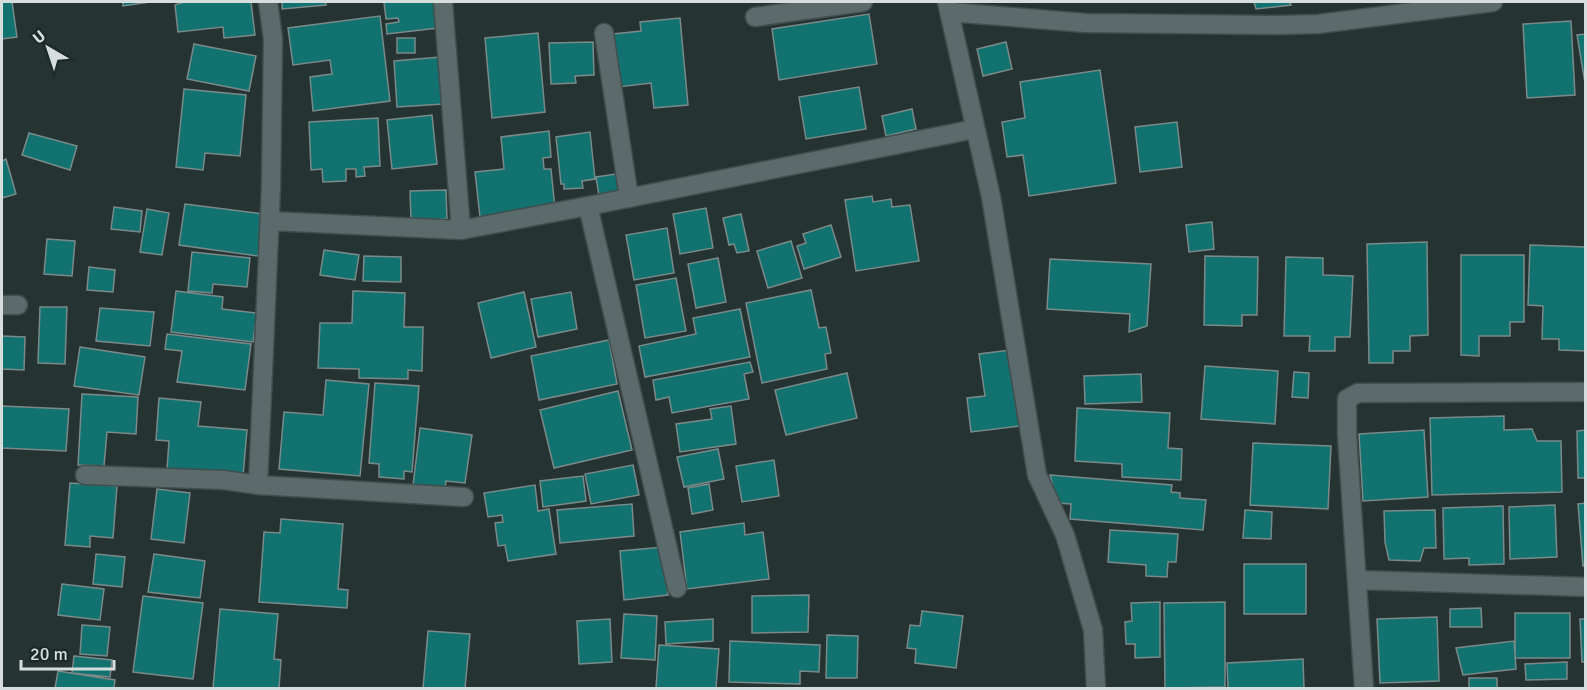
<svg xmlns="http://www.w3.org/2000/svg" width="1587" height="690" font-family="Signika,sans-serif">
<style>
.building{fill:#117270;stroke:#7a8a89;stroke-width:1.5}
.lines{fill:none;stroke-linecap:round;stroke-linejoin:round}
.minor-casing{stroke:#424e4d;stroke-width:21}
.minor{stroke:#5b6a6a;stroke-width:18}
</style>
<rect width="100%" height="100%" fill="#263333"/>
<path class="building" d="M2,2H12L17,37L2,39Z
M123,2H150L123,6Z
M184,2H251L255,35L224,38L223,27L178,32L175,5Z
M282,2H326V5L282,9Z
M384,2H436L438,28L387,34L386,24L399,22L398,18L386,19Z
M1254,2H1290L1291,5L1256,9Z
M869,14L877,64L779,80L772,29Z
M380,16L390,101L313,111L310,77L332,74L330,60L293,65L288,28Z
M680,18L688,105L654,108L651,83L618,87L613,34L641,31L640,22Z
M1571,21L1575,95L1527,98L1523,24Z
M538,33L545,112L492,118L485,38Z
M1586,34V89L1577,35Z
M397,38H415V53H397Z
M593,42L594,75L575,76L576,83L551,84L549,43Z
M1006,42L1012,69L983,76L977,49Z
M194,44L256,56L249,91L187,79Z
M440,57L443,104L397,107L394,61Z
M1100,70L1116,183L1029,196L1023,155L1007,157L1002,122L1025,118L1020,82Z
M859,87L866,129L806,139L799,97Z
M184,89L246,95L240,156L205,153L203,170L176,167Z
M912,109L916,129L886,136L882,116Z
M432,115L437,164L392,169L387,120Z
M378,118L380,166L364,167L365,176L356,177V169H346V181L323,182L322,169L311,170L309,122Z
M1177,122L1182,167L1140,172L1135,127Z
M549,131L551,157L543,158L544,169H551L555,209L480,217L475,172L504,169L501,137Z
M590,132L595,179L582,181L583,188L564,189V184H561L556,137Z
M29,133L77,146L70,170L22,155Z
M6,159L16,194L2,198V161Z
M616,174L619,193L599,196L596,177Z
M446,190L447,219L411,221L410,191Z
M872,196L873,202L891,199L892,207L910,205L919,261L856,271L845,200Z
M185,204L263,214L258,256L179,245Z
M114,207L142,211L140,232L111,229Z
M706,208L713,248L680,254L673,214Z
M147,209L169,213L162,255L140,252Z
M741,214L749,251L737,253L734,244L729,245L723,218Z
M1212,222L1214,249L1189,252L1186,225Z
M831,225L841,257L804,269L797,246L806,243L803,234Z
M667,228L674,273L634,280L626,235Z
M47,239L75,241L72,276L44,274Z
M791,241L802,278L768,288L757,251Z
M1427,242L1428,335L1410,336V351H1393V363H1369L1367,244Z
M1530,245L1586,247V351L1559,350V339H1542L1543,306L1528,305Z
M324,250L359,255L355,280L320,275Z
M192,252L250,258L247,287L213,284L212,293L188,291Z
M1461,255H1524V322H1510V336H1479V356L1461,355Z
M364,256L401,257V282L363,281Z
M1205,256L1258,257L1257,315H1242V326L1204,325Z
M1286,257L1323,258V275L1353,276L1350,337H1335V351H1309L1310,336H1284Z
M718,258L726,302L696,308L688,264Z
M1050,259L1151,264L1147,326L1129,332L1130,314L1047,309Z
M89,267L115,270L113,292L87,290Z
M676,278L686,331L645,338L636,285Z
M811,290L819,328L826,327L831,353L825,354L827,369L762,383L746,303Z
M176,291L223,297L222,309L257,313L253,342L171,332Z
M353,291L405,293L404,327H423L422,371L408,370V379L359,378V369L318,368L320,323H352Z
M524,292L536,347L491,358L478,303Z
M571,292L577,329L538,337L531,299Z
M40,307H67L65,364L38,363Z
M100,308L154,312L150,346L96,341Z
M740,309L750,357L645,377L639,346L696,334L693,318Z
M167,334L251,344L245,390L177,382L182,351L165,349Z
M2,336L25,337L24,370L2,369Z
M609,340L617,384L539,400L531,356Z
M80,347L145,357L139,395L74,386Z
M1010,350L1020,426L971,432L967,398L985,396L979,354Z
M750,362L753,372L744,374L749,399L672,413L669,397L656,400L653,380Z
M1205,366L1278,371L1275,424L1201,419Z
M1294,372L1309,373L1308,398L1292,397Z
M847,373L857,418L786,435L775,390Z
M1141,374L1142,402L1085,404L1084,376Z
M326,380L369,384L360,476L279,469L284,412L323,415Z
M375,383L419,386L412,472L404,471V479L379,477V464L369,463Z
M618,391L632,450L554,468L540,410Z
M82,394L138,397L136,434L107,432L104,466L78,465Z
M159,398L201,402L198,426L247,430L243,476L167,469L169,441L156,440Z
M2,406L69,409L66,451L2,448Z
M731,406L736,444L680,452L676,424L712,419L710,409Z
M1077,408L1170,413L1168,448L1182,449L1181,480L1122,477V464L1075,461Z
M1504,416V430L1532,429L1537,441H1561L1562,492L1432,495L1430,418Z
M420,428L472,435L465,483L446,481L445,489L413,485Z
M1424,430L1428,497L1363,501L1359,434Z
M1586,430V478H1578L1577,431Z
M1253,443L1331,446L1328,509L1250,505Z
M718,449L724,479L684,487L677,457Z
M774,460L779,496L742,502L736,466Z
M633,465L639,495L591,504L585,474Z
M1050,475L1172,485L1171,492L1180,493V498L1206,500L1203,530L1070,519L1071,504L1057,503Z
M583,476L586,501L543,507L540,481Z
M70,483L117,486L113,538L90,536V547L65,545Z
M709,484L713,510L692,514L688,488Z
M535,485L538,511L549,509L556,554L508,561L505,545L498,546L495,523L503,522L502,515L488,517L484,493Z
M157,489L190,493L184,543L151,539Z
M1586,503V566H1583L1578,504Z
M632,504L634,536L560,543L557,510Z
M1555,505L1557,557L1510,559L1509,507Z
M1503,506L1504,564L1469,565V558L1444,559L1443,508Z
M1245,510L1272,512L1271,539L1243,538Z
M1435,510L1436,548H1424L1420,561L1389,560L1385,542L1384,511Z
M281,519L343,524L338,589L348,590L347,608L259,602L264,532L280,533Z
M744,523L745,535L763,532L769,579L687,589L680,532Z
M1110,530L1178,534L1176,562H1168L1167,577L1146,576V565L1108,562Z
M663,547L668,595L624,600L620,551Z
M96,554L125,557L122,587L93,584Z
M154,554L205,561L200,598L148,592Z
M1244,564H1306V614H1244Z
M62,584L104,589L100,620L58,615Z
M809,595L808,632L752,633V596Z
M143,596L203,603L193,679L133,672Z
M1160,602V657L1135,658V644H1126L1125,622L1132,621L1131,603Z
M1225,602V687L1165,688L1164,603Z
M1481,608L1482,627H1450V609Z
M220,609L278,614L274,659L281,660L279,688H213Z
M922,611L963,616L956,668L915,663L916,649L907,648L910,625L920,626Z
M1515,613H1570V658H1515Z
M624,614L657,616L655,660L621,658Z
M1437,617L1439,681L1380,683L1377,619Z
M610,619L612,662L579,664L577,621Z
M713,619V641L666,644L665,622Z
M1580,619H1586V662H1582Z
M82,625L110,627L107,656L80,654Z
M428,631L470,634L465,688H423Z
M827,635L858,636L857,678H826Z
M730,641L820,645L819,672L800,671V684L729,682Z
M1514,641L1516,669L1463,675L1456,648Z
M659,645L719,649L716,688H656Z
M74,656L112,660L110,677L72,673Z
M1303,659L1304,688H1228L1227,663Z
M1567,662V679L1526,680L1525,664Z
M58,671L115,680L114,688H55Z
M1469,678H1497V688H1469Z"/>
<g class="lines">
<defs>
<path id="minor" d="M443,2L461,230
M947,2L991,197L1037,475L1065,535L1093,630L1096,688
M949,12L1086,23L1280,25L1318,24L1493,2
M755,17L863,2
M604,33L629,198
M270,221L461,230L588,206
M2,305H18
M85,475L224,480L258,485L464,497
M258,485L271,187L273,39L268,2
M1358,580L1586,587
M677,588L588,206L975,129
M1364,688L1347,435V399L1358,393L1586,392"/>
</defs>
<use href="#minor" class="minor-casing"/>
<use href="#minor" class="minor"/>
</g>
<rect width="1587" height="690" fill="none" stroke="#d5dedd" stroke-width="6"/>
<g transform="translate(48 48) rotate(321)" stroke="#1c2929" stroke-width="4.5" paint-order="stroke">
<path d="M0-4.5L10 22L0 15L-10 22Z" fill="#d5dedd"/>
<text y="-9" font-size="16" font-weight="bold" text-anchor="middle" fill="#d5dedd">U</text>
</g>
<path d="M21 660v9h93v-9" fill="none" stroke="#d5dedd" stroke-width="3"/>
<text x="30" y="660" font-size="18" fill="#d5dedd" stroke="#1c2929" stroke-width="4.5" paint-order="stroke">20 m</text>
</svg>
